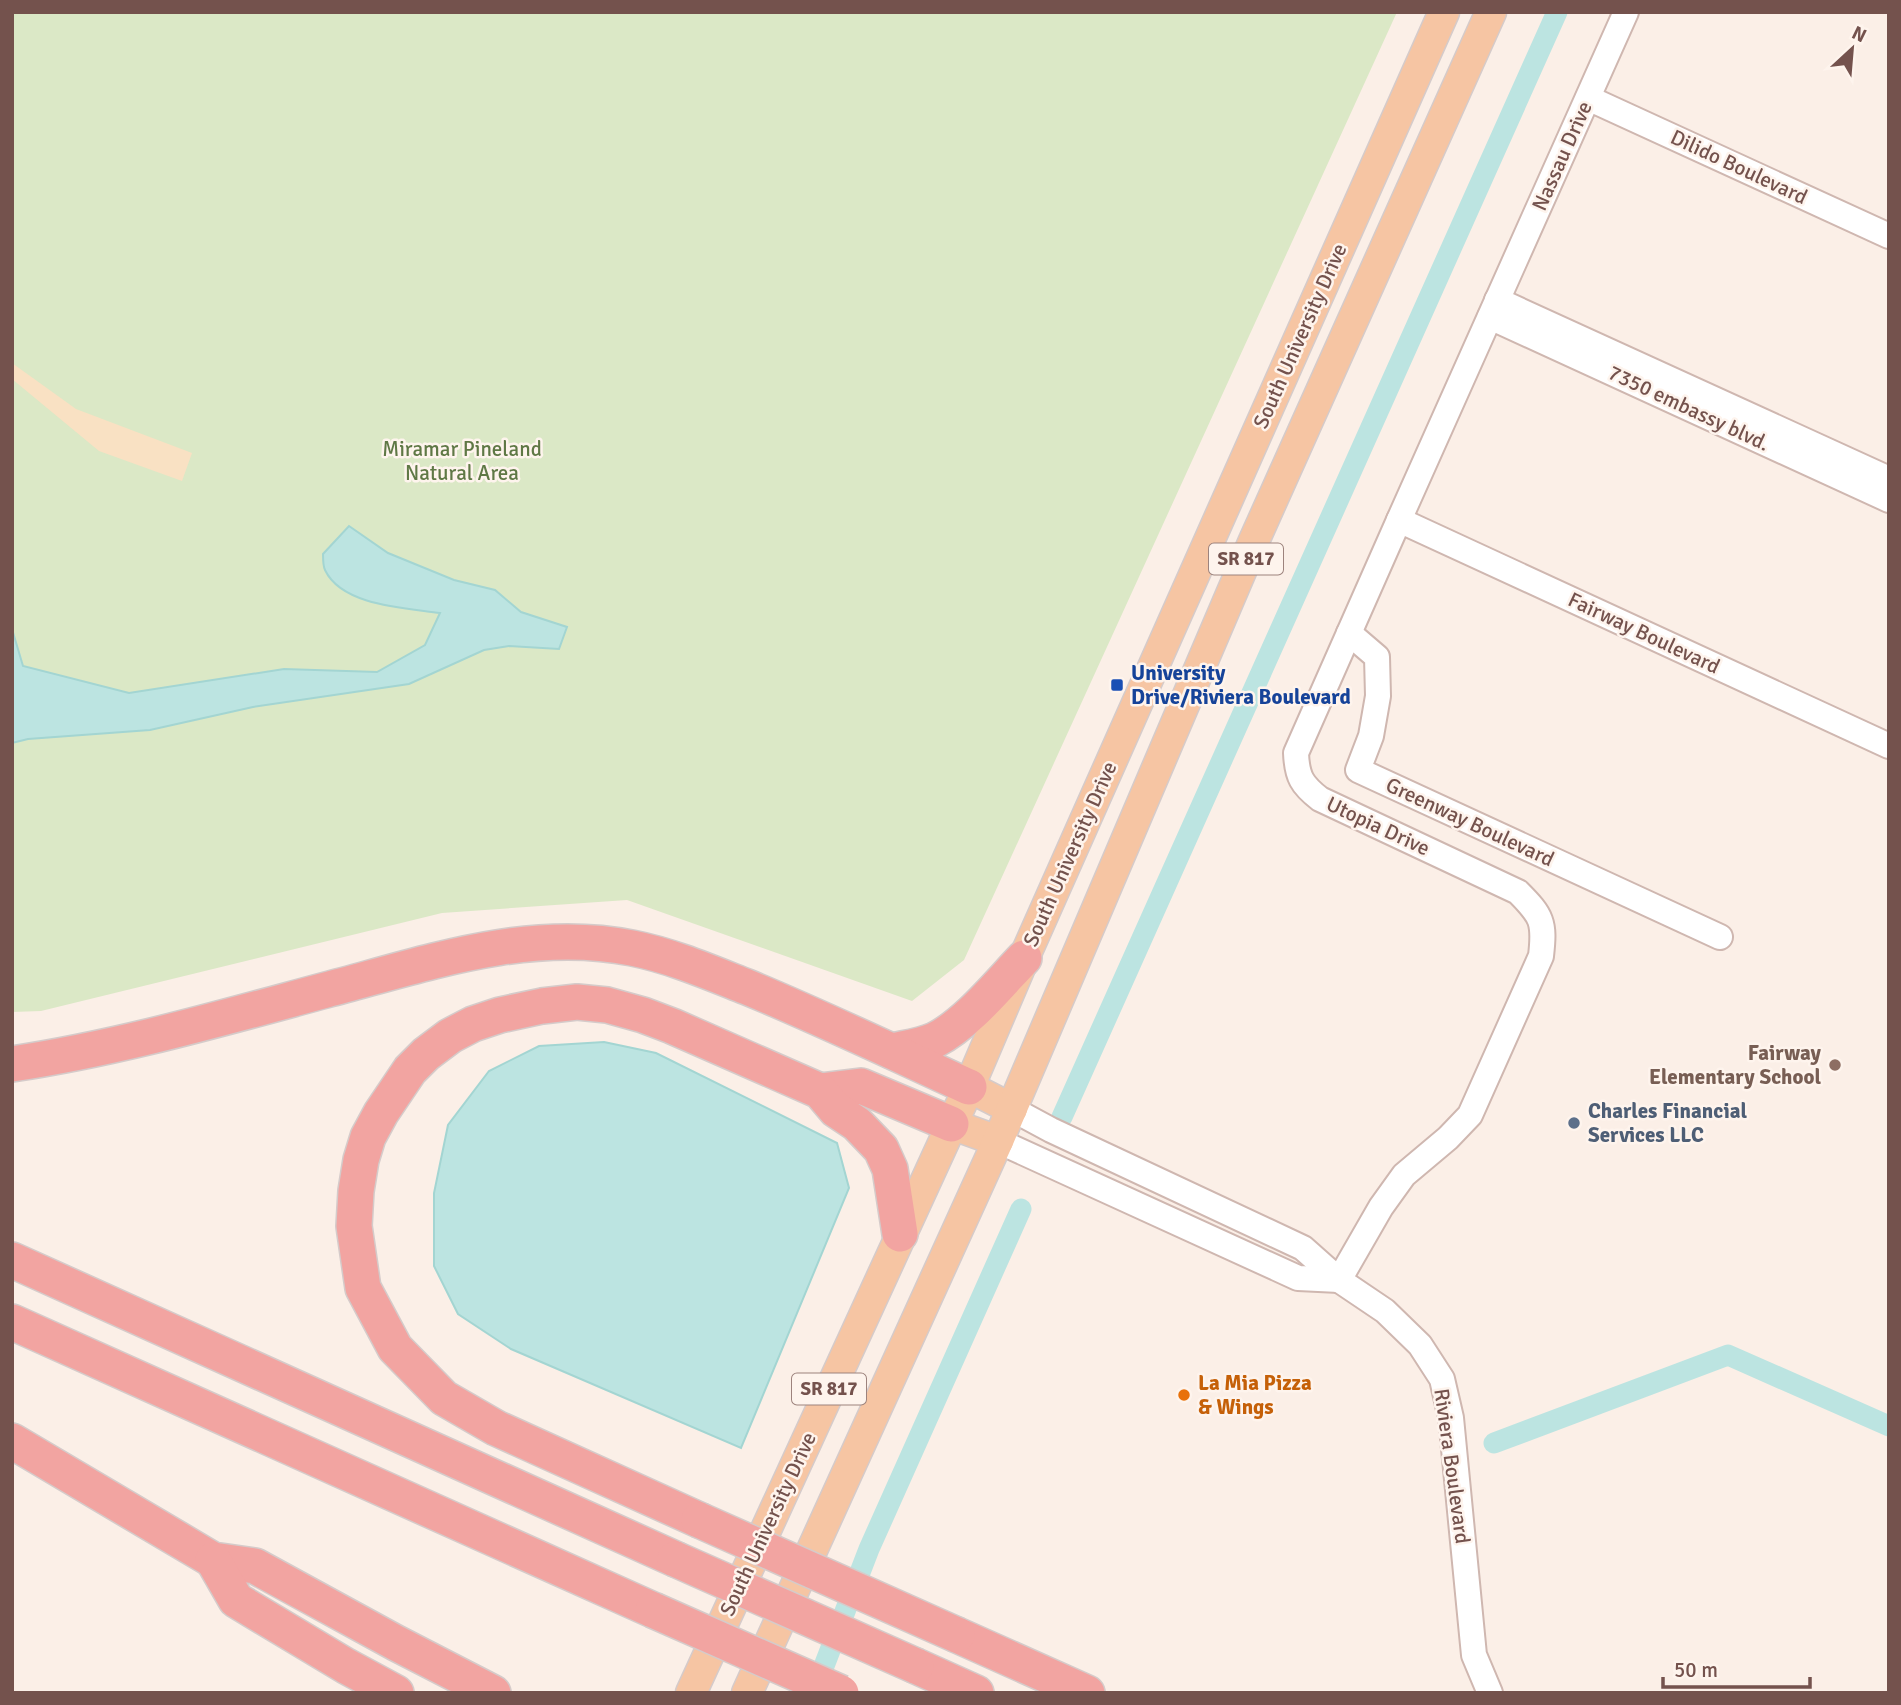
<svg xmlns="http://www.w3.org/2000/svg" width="1901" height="1705" font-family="Signika,sans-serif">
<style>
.green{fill:#dbe8c6}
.sand{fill:#f9e1c3}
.water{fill:#bce4e1;stroke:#a3d5d2;stroke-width:2}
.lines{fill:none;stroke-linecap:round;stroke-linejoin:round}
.canal{stroke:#bce4e1;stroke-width:21}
.minor-casing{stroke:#cfb7b0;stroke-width:28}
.major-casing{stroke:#d5cbca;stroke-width:33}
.highway-casing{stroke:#d5cbca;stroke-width:38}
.minor{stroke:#fff;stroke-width:24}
.major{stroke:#f6c5a3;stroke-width:30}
.highway{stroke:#f2a4a1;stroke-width:35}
.highway-bridge-casing{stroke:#d5cbca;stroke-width:38;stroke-linecap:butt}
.highway-bridge{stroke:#f2a4a1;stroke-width:35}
.transit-dot{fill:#1a4fb4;stroke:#fef4ed;stroke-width:2.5}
.education-dot{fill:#8d6e63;stroke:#fef4ed;stroke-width:2.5}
.service-dot{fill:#5c6f8a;stroke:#fef4ed;stroke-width:2.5}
.food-dot{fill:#e8710a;stroke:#fef4ed;stroke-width:2.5}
.labels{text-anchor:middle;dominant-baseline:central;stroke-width:5;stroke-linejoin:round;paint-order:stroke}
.shield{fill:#fef4ed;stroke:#9d837d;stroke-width:2}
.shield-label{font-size:19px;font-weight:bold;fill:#74524d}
.street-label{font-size:21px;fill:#74524d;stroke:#fef4ed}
.park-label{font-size:21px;fill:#5f7845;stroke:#fef4ed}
.transit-label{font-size:21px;font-weight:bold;fill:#164399;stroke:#fef4ed;text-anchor:start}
.education-label{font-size:21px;font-weight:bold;fill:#785e54;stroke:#fef4ed;text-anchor:end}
.service-label{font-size:21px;font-weight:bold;fill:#4e5e75;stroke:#fef4ed;text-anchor:start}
.food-label{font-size:21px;font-weight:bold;fill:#c56008;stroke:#fef4ed;text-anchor:start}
</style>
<rect width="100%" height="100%" fill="#fbefe7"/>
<polygon class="green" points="12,12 1397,12 964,960 912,1001 627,900 442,913 41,1011 12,1012"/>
<polygon class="sand" points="12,363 76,409 192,453 182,481 99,451 12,379"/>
<g class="water">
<path d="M 349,526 L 388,553 L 454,580 L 495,590 L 521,612 L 567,627 L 559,649 L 509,646 L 484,650 L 409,684 L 253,707 L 150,730 L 28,739 L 12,743 L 12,629 L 23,666 L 129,693 L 284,669 L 377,672 L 425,645 L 440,613 C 406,608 342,606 325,570 C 323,566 323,559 323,554 Z"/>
<polygon points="604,1042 656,1053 837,1143 849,1188 741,1448 511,1349 458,1314 434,1266 434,1193 448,1125 489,1071 539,1046"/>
</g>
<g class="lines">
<g class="canal">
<polyline points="1062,1117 1557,12"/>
<polyline points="1494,1443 1728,1355 1889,1426"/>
<polyline points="814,1692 869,1549 1021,1209"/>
</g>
<g class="minor-casing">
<g id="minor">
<polyline points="1588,98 1889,236"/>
<polyline points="1497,300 1889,479"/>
<polyline points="1490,317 1889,500"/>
<polyline points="1399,520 1889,746"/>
<polyline points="1349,633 1377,657 1378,696 1371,736 1358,770 1720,937"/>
<polyline points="1012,1109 1051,1130 1303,1248 1339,1280 1385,1311 1420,1345 1442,1379 1451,1418 1474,1655 1490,1693"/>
<polyline points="998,1141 1298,1278 1339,1280"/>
<path d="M 1339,1280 L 1381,1207 L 1404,1175 L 1448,1138 L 1470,1115 L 1541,956 C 1545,922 1542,916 1518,892 L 1320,799 C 1302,785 1297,777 1296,753 L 1399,520 L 1626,12"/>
</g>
</g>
<g class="major-casing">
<g id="major">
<polyline points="969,1087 1012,1109"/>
<polyline points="951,1124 998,1141"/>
<polyline points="691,1693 969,1087 1024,958 1444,12"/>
<polyline points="747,1693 998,1141 1253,543 1491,12"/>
</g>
</g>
<g class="highway-casing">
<g id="highway">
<path d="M 892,1051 C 906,1048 922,1046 935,1040 C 967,1024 999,984 1024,958"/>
<path d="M 12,1064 C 119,1048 222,1018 326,990 C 425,964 528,927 632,948 C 672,956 709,972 747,987 C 822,1018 895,1053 969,1087"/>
<polyline points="820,1091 861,1086 951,1124"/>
<polyline points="12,1260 675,1559"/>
<polyline points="12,1322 653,1610"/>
<polyline points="12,1441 213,1560 255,1566 396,1643 493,1693"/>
<polyline points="699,1520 496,1428 444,1398 395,1348 363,1288 354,1226 356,1191 361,1160 368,1137 381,1113 410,1070 426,1054 450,1036 473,1024 500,1015 542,1006 577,1002 607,1005 643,1015 672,1026 820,1091 836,1110 857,1124 881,1149 890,1169 900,1234"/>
<polyline points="213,1560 236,1600 346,1666 396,1693"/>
<polyline points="957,1635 1087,1693"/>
<polyline points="916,1666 976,1693"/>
</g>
</g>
<use href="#minor" class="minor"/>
<use href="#major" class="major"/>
<use href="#highway" class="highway"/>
<g class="highway-bridge-casing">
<g id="highway-bridge">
<polyline points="699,1520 957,1635"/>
<polyline points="675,1559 916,1666"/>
<polyline points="653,1610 841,1693"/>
</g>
</g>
<use href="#highway-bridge" class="highway-bridge"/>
</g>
<rect class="transit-dot" x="1110" y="678" width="14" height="14" rx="3.5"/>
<circle class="education-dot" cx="1835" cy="1065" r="7"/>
<circle class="service-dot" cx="1574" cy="1123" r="7"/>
<circle class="food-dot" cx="1184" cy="1395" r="7"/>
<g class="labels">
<g class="shield">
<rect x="1209" y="543.5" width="74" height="31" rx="5"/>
<rect x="792" y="1373.5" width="74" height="31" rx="5"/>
</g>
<g class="shield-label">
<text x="1246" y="559">SR 817</text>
<text x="829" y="1389">SR 817</text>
</g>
<g class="street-label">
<text transform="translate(1562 156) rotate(-66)">Nassau Drive</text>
<text transform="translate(1739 167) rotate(25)">Dilido Boulevard</text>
<text transform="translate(1300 336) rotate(-66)">South University Drive</text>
<text transform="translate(1689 408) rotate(25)">7350 embassy blvd.</text>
<text transform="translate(1644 633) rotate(25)">Fairway Boulevard</text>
<text transform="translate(1470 822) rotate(25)">Greenway Boulevard</text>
<text transform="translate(1378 826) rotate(25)">Utopia Drive</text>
<text transform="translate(1070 854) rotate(-66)">South University Drive</text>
<text transform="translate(1452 1466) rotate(82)">Riviera Boulevard</text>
<text transform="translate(768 1524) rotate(-65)">South University Drive</text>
</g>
<g class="park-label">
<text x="462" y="449">Miramar Pineland<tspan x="462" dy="24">Natural Area</tspan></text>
</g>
<g class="transit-label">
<text x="1131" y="673">University<tspan x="1131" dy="24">Drive/Riviera Boulevard</tspan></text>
</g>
<g class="education-label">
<text x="1821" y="1053">Fairway<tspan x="1821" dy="24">Elementary School</tspan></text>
</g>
<g class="service-label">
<text x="1588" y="1111">Charles Financial<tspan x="1588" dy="24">Services LLC</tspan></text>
</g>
<g class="food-label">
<text x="1198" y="1383">La Mia Pizza<tspan x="1198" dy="24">&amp; Wings</tspan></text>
</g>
</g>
<rect width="1901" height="1705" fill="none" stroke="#74524d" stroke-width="28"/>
<g transform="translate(1852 49) rotate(26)" stroke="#fef4ed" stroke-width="5" paint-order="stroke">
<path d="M0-5L12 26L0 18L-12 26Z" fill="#74524d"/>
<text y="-10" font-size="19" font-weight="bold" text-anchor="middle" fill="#74524d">N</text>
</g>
<path d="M1663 1677v10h147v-10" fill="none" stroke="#74524d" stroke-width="3.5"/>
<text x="1674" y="1677" font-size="21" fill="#74524d" stroke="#fef4ed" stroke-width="5" paint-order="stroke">50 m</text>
</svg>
